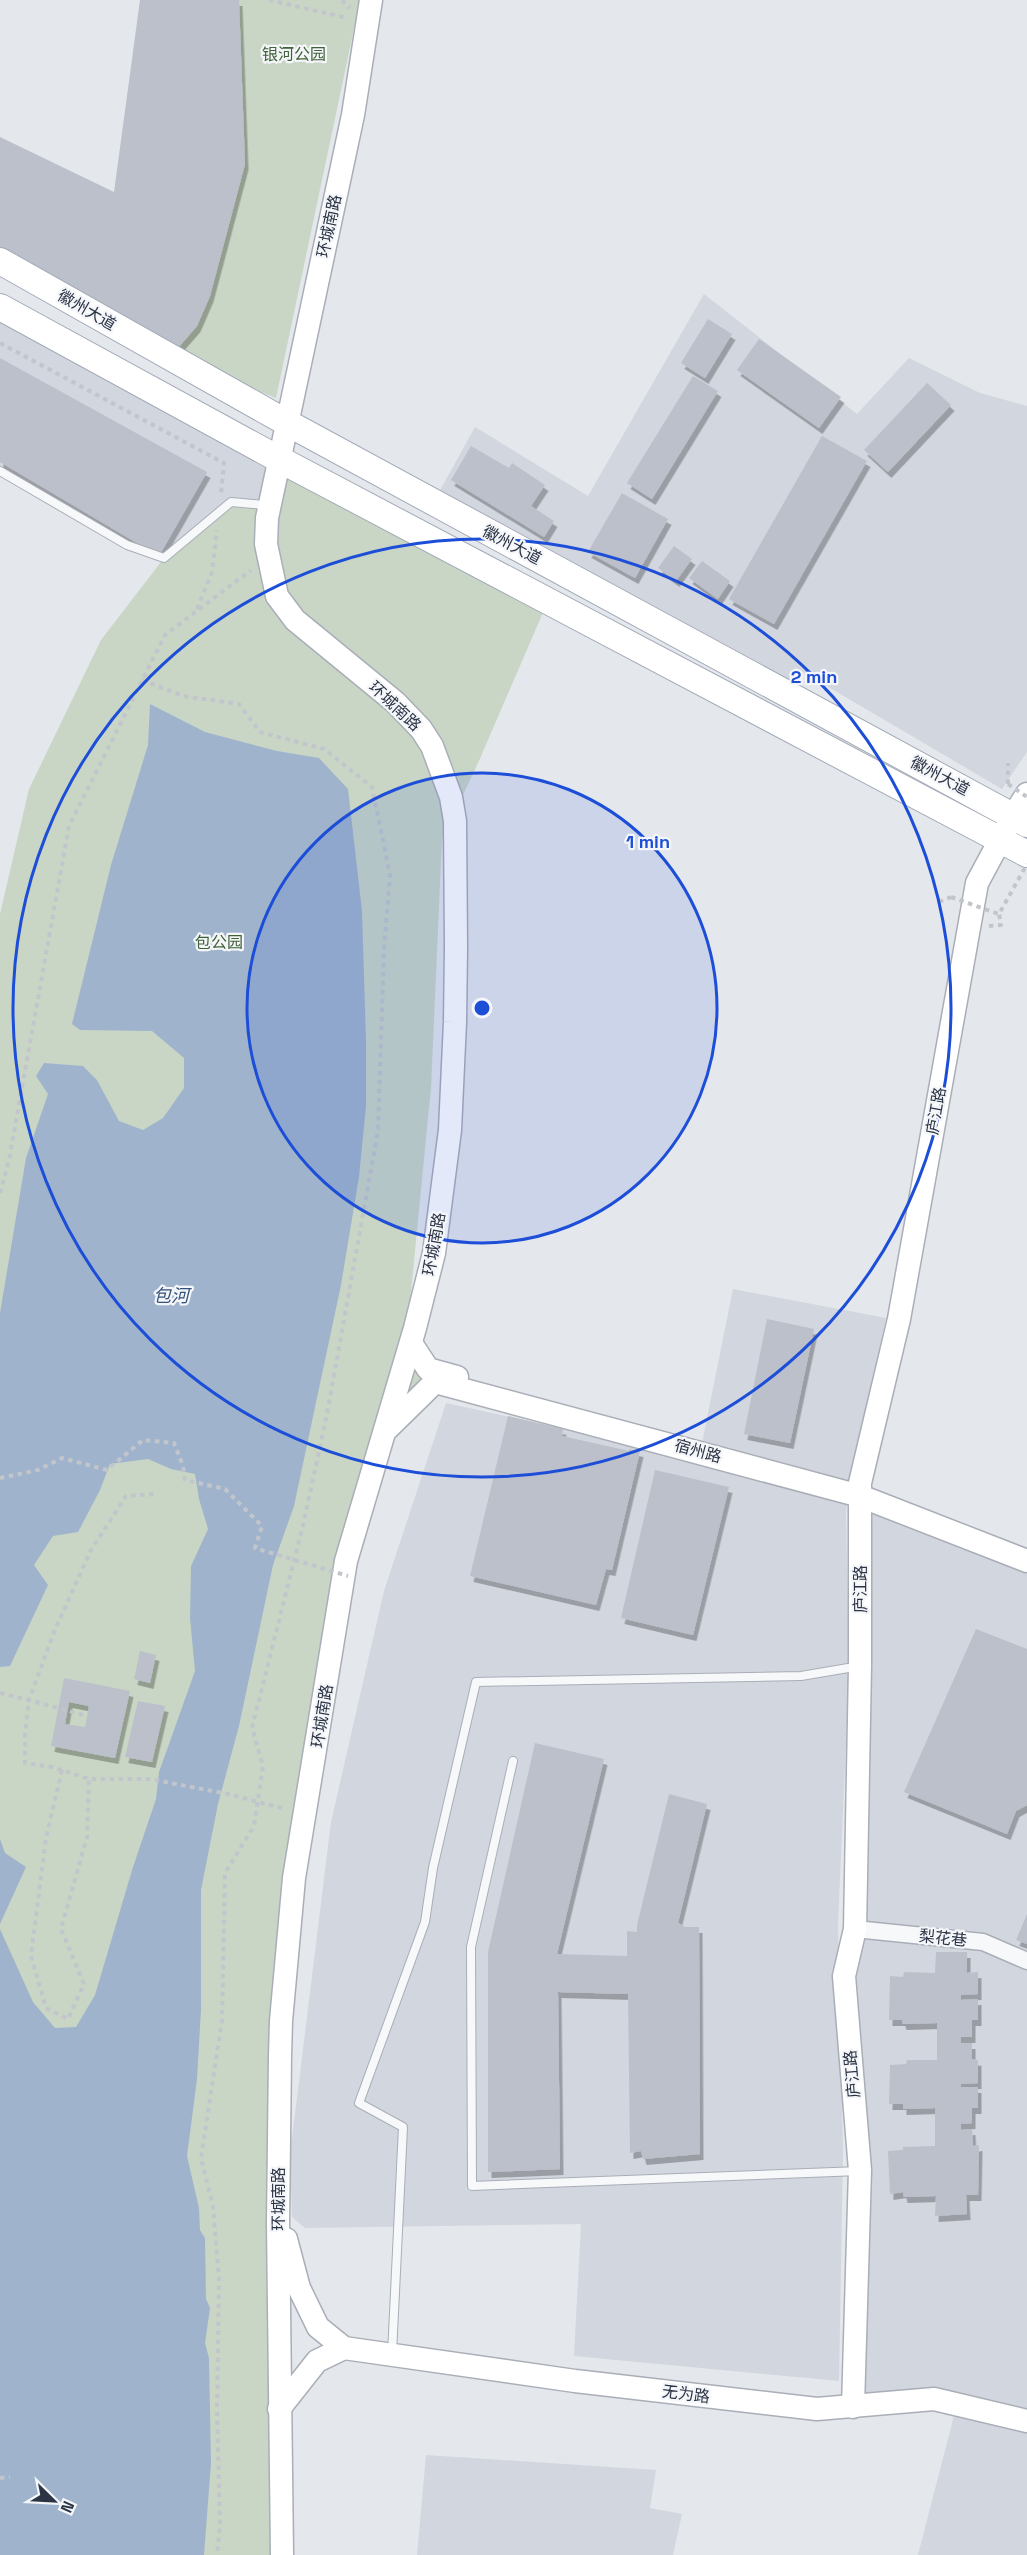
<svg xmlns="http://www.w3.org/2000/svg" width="1027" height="2555" font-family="'Space Grotesk','Noto Sans SC',sans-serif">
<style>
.built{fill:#d2d6de}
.green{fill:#c9d6c5}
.water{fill:#9fb4cc}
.building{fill:#bbc0ca;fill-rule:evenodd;filter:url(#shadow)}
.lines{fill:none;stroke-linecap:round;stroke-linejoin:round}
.lane-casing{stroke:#a9aeb7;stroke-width:10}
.street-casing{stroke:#a9aeb7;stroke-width:19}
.secondary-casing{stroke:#a9aeb7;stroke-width:25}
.primary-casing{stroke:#a3abb8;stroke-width:28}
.path{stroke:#c2c5cb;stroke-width:4;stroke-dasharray:4.5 4.5;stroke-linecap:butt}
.lane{stroke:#f7f8fa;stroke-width:8}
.street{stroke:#f7f8fa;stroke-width:16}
.secondary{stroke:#fff;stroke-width:22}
.primary{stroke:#fff;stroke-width:26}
.path-bridge{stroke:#c2c5cb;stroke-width:4;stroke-dasharray:4.5 4.5;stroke-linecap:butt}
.ring{fill:none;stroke:#1d4ed8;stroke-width:3}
.labels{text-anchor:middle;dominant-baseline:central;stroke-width:4.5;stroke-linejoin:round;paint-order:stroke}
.park-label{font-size:16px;fill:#3f6138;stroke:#f4f6f9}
.street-label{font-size:16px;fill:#2b3445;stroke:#f4f6f9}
.water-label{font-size:18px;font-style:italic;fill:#34527a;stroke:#f4f6f9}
.centre{fill:#1d4ed8;stroke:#f4f6f9;stroke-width:3}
.ring-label{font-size:18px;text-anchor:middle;font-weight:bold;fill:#1d4ed8;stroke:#f4f6f9;stroke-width:4.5;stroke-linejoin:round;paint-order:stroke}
</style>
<defs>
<filter id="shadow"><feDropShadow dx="3.5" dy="6" stdDeviation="0" flood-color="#0004"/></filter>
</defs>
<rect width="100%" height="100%" fill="#e4e7ec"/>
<g class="built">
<polygon points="704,294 857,414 909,358 980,393 1027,406 1027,752 1002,789 796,668 781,690 433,503 475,427 588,496"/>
<polygon points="0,307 273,456 264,505 164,558 127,545 0,471"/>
<polygon points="733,1289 886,1318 851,1473 846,1512 849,1674 838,1924 843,2150 839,2381 574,2356 581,2224 305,2228 292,2217 290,2155 331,1822 384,1591 446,1403 699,1458"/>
<polygon points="860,1496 1027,1561 1027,2555 918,2555 957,2404 853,2407 858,2247 844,1976"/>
<polygon points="426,2455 656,2470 650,2508 682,2514 673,2555 417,2555"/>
</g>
<g class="green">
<polygon points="239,0 360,0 276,398 170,357"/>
<polygon points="273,456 548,601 478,763 442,839 431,1088 407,1332 429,1380 392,1443 348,1576 299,1813 283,2155 286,2555 0,2555 0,914 29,789 101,640 164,558 231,502 264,505"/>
</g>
<g class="water">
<polygon points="150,704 205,732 277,751 319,758 348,789 362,911 366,1041 366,1106 359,1177 341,1285 294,1506 273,1565 239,1726 218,1804 201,1890 201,2010 197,2079 187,2156 199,2208 200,2230 205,2238 206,2299 210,2308 205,2343 209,2358 211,2463 204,2555 0,2555 0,1929 33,2002 55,2028 76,2027 95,1995 133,1867 156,1799 159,1772 195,1671 190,1618 191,1566 208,1529 199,1499 195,1474 171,1469 148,1459 110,1464 100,1490 78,1532 53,1536 34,1565 48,1585 10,1666 0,1667 0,1313 26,1158 48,1094 36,1076 44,1063 83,1066 97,1080 119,1121 143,1130 163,1118 184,1088 184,1058 152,1031 80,1030 72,1024 111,865 148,745"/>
<polygon points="0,1839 5,1853 26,1867 0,1924"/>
</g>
<g class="building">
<polygon points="140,0 239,0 245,164 210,296 197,326 170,357 0,261 0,137 114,192"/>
<polygon points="708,319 732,334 705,378 681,363"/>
<polygon points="759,339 841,397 819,428 737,370"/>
<polygon points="0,358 207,472 159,556 0,462"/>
<polygon points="693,376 718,391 652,499 627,483"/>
<polygon points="927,383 951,405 888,472 864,450"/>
<polygon points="822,436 867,461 774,624 729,599"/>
<polygon points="471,446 509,468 512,463 545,485 531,506 554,521 544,537 451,480"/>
<polygon points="622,493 668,519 635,578 588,552"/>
<polygon points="674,546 692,559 676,581 658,568"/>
<polygon points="702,561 730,581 718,599 689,578"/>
<polygon points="767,1319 814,1329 790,1443 744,1434"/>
<polygon points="508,1416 563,1429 562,1436 629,1451 629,1449 640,1451 612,1570 606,1569 596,1605 470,1576"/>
<polygon points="655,1470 729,1487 693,1635 621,1618"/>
<polygon points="976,1629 1027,1649 1027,1805 1016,1811 1007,1834 904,1792"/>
<polygon points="140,1651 156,1655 150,1683 134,1679"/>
<path d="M 64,1678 L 130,1691 L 115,1758 L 51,1746 ZM 69,1702 L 89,1706 L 85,1727 L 65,1724 Z"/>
<polygon points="138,1701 165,1706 152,1762 125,1757"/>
<polygon points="535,1743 604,1759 557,1954 627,1956 627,1931 637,1932 637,1925 669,1794 707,1804 678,1923 685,1927 699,1927 700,2154 643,2159 641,2151 630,2153 628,1994 558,1992 560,2169 488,2172 488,1952"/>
<polygon points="1027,1914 1027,1944 1016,1940"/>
<polygon points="936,1952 967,1952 967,1973 978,1972 978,1994 961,1995 961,2000 978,1999 978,2020 972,2020 972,2037 961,2037 961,2043 972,2043 972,2059 978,2060 978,2083 961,2084 961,2087 978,2087 978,2108 972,2108 972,2123 961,2124 961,2130 972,2129 973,2146 979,2145 978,2195 966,2195 967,2214 935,2216 936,2196 904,2197 903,2192 890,2194 888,2151 903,2150 903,2147 935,2146 935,2108 903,2109 903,2104 889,2104 890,2065 906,2064 907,2060 937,2060 937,2023 903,2024 902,2020 889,2020 890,1976 903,1977 904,1972 935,1973"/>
</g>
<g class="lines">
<g class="lane-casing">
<g id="lane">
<polyline points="0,471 127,545 164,558 231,502 264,505"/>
<polyline points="513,1761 471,1947 472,2186 860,2171"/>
<polyline points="392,2354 403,2127 359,2103 425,1922 433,1868 476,1682 801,1676 860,1666"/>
</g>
</g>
<g class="street-casing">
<polyline id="street" points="855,1929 983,1942 1027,1961"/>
</g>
<g class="secondary-casing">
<g id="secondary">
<polyline points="411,1343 428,1369 457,1377"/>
<polyline points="385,1431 435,1382 860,1496 1027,1561"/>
<polyline points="286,2239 299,2288 318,2327 344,2348 575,2381 817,2409 934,2399 1027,2421"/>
<polyline points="853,2407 860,2170 844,1976 855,1929 860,1666 860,1483 899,1319 977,883 1013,816 1027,794"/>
<polyline points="279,2409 317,2361 344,2348"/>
<polyline points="282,2555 278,2224 280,2056 281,2021 294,1878 346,1561 415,1328 434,1253 450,1130 455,1022 456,948 455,821 451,797 432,746 421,729 395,702 295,620 277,596 266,544 267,518 353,115 371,0"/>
</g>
</g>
<g class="primary-casing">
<g id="primary">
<polyline points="0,261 282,420 1027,824"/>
<polyline points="0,307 273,456 1027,854"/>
</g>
</g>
<g class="path">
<polyline points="269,0 347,18"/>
<polyline points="342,0 350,8"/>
<polyline points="0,343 224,463 221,493"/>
<polyline points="197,609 212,572 217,530"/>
<polyline points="142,680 183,696 239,704 260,732 324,749 372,787 390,875 384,949 378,1131 327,1414 304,1521 252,1728 263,1766 254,1826 225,1873 222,2020 201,2158 213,2206 219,2279 217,2410 220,2525 217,2555"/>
<polyline points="1008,784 1008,763"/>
<polyline points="939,902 951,897"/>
<polyline points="989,926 1001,925 999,914"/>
<polyline points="0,1193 9,1160 69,826 165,635 251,570"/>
<polyline points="0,1693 29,1700 25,1732 25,1763 52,1767 89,1779 150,1779 228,1794 285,1809"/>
<polyline points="83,1715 29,1700 54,1632 91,1550 126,1496 155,1494"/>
<polyline points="62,1770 46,1838 31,1956 46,2008 68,2019 84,1984 61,1929 87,1837 89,1779"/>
<polyline points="0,2478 10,2477"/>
</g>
<use href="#lane" class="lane"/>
<use href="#street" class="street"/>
<use href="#secondary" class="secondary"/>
<use href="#primary" class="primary"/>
<g class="path-bridge">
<polyline points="1008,784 1027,797"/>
<polyline points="951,897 999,914 1027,864"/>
<polyline points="0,1478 38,1470 62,1458 107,1470 143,1440 174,1443 183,1466 185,1480 225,1489 262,1526 255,1548 348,1576"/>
</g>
</g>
<circle cx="482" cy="1008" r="235" fill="#1d4ed8" fill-opacity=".12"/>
<g class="ring">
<circle cx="482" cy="1008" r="235"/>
<circle cx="482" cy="1008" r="469"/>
</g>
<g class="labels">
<g class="park-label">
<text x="294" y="54">银河公园</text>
<text x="219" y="942">包公园</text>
</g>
<g class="street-label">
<text transform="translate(329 226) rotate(-78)">环城南路</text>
<text transform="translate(87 310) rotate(30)">徽州大道</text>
<text transform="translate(512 545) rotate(28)">徽州大道</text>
<text transform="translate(395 706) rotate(43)">环城南路</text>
<text transform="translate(940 776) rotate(28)">徽州大道</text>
<text transform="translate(936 1111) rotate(-80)">庐江路</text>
<text transform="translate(434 1244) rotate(-80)">环城南路</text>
<text transform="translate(698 1451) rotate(15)">宿州路</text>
<text transform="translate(860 1589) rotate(-90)">庐江路</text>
<text transform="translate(322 1716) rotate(-81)">环城南路</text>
<text transform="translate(943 1938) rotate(6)">梨花巷</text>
<text transform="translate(852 2074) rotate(-95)">庐江路</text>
<text transform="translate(278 2199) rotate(-90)">环城南路</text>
<text transform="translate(686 2394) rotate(7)">无为路</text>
</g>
<g class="water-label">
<text x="171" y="1295">包河</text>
</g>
</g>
<circle cx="482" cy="1008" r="9" class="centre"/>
<g class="ring-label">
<text x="814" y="683">2 min</text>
<text x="648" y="848">1 min</text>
</g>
<g transform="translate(54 2501) rotate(114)" stroke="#f4f6f9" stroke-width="4.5" paint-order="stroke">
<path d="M0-4.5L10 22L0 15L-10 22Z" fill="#2b3445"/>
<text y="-9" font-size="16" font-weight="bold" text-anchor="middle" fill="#2b3445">N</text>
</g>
</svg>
